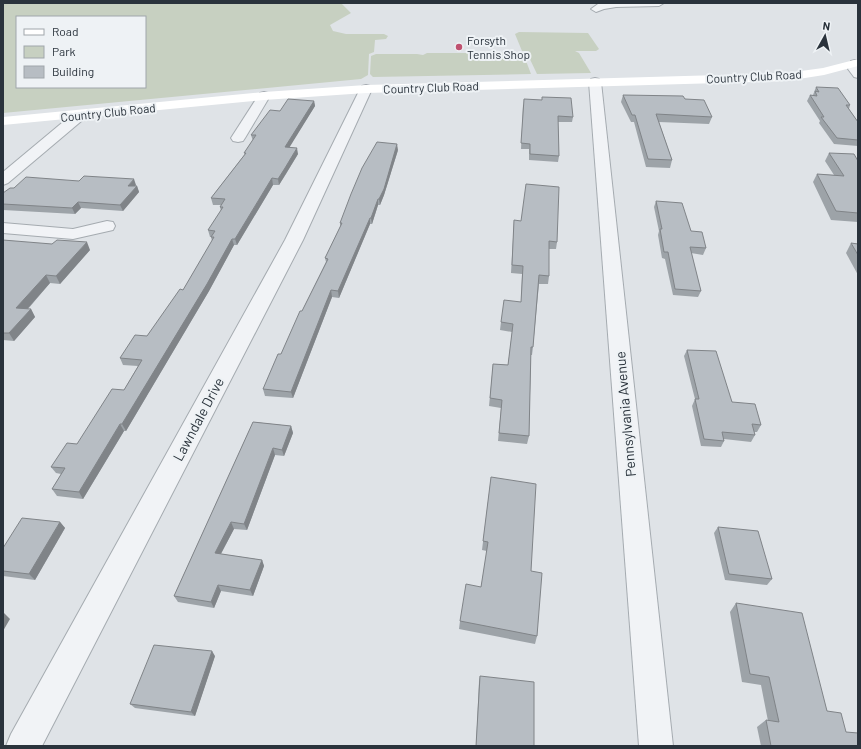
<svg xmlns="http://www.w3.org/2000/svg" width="861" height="749" font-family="Barlow,sans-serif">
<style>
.green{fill:#c7d0c1;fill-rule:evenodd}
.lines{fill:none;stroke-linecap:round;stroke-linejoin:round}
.minor-casing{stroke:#a5abb0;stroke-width:2}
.minor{fill:#f1f3f6;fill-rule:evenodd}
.secondary{fill:#fff;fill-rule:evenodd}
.wall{fill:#9da3a8}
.shaded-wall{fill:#808488}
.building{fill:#b7bdc3;stroke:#808488}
.poi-dot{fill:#bf5170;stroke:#eef2f5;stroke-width:1.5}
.labels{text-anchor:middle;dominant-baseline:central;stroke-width:4;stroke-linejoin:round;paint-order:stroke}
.far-poi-label{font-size:12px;fill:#2a333c;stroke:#eef2f5;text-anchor:start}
.far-street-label{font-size:12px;fill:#2a333c;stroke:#eef2f5}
.street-label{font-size:14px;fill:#2a333c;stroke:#eef2f5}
</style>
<rect width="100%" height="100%" fill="#dfe3e7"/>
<g class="green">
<path d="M 3,3 L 341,3 L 351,13 L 330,25 L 333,31 L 346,34 L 384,34 L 388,36 L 386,39 L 375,40 L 374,52 L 369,54 L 368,75 L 361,79 L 3,113 ZM 17,17 L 145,17 L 145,87 L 17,87 Z"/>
<polygon points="519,32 588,33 599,49 596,51 575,51 579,53 591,73 537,74 527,53 530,52 522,51 515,34"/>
<polygon points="519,52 523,53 531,74 373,77 370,74 371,56 376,54 417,54 423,55 427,53 467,53 473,54 477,53"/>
</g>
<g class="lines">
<g class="minor-casing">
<g id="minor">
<polygon points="604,3 664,3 659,6 616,7 604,9 596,12 591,9 598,4"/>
<polygon points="855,60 858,60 858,78 854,77 848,69 851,61"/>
<polygon points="595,78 599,79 601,82 673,746 639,746 589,82 591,79"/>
<polygon points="366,85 370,86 372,89 303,240 42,746 6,746 11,734 285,240 360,89 362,86"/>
<polygon points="264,92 268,93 270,96 245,138 243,141 238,142 233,141 231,138 260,93"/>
<polygon points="80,111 85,112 87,115 85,118 8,183 3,185 3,172 75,112"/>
<polygon points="107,221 113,222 115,226 113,230 73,239 3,233 3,223 73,229"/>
</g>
</g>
<use href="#minor" class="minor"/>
<polygon class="secondary" points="858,59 858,66 824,75 786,81 366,93 264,100 3,125 3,117 264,92 366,85 786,73 823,68"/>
</g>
<g class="wall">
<polygon points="816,87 850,105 849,109 858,122 858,146 834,144 819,123 820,121 807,101 810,95 813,95"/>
<polygon points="623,95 685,99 712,117 709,124 659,122 672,160 670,168 646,167 634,122 631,122 621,102"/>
<polygon points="542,97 573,117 572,122 558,122 559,156 558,162 529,160 529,149 521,149 523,105 542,100"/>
<polygon points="314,101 315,106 289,147 298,154 286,174 279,185 273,185 237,245 234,245 209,291 126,431 124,431 83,499 57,496 52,489 61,474 56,473 51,467 77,444 124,390 138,366 123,365 120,358 147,336 183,290 212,241 211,237 210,237 208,230 221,211 220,207 221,205 213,205 211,198 245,154 244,153 253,141 251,135 280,111"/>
<polygon points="398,150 384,195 380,205 378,205 372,224 370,224 339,298 332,297 293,398 265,396 263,389 281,354 326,262 325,258 340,227 340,223"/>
<polygon points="829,153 858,161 858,222 831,220 813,182 817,174 834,175 825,161"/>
<polygon points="136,185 135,186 137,186 139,192 123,211 81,208 75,214 3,210 3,193 14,188"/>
<polygon points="656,201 691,231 706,248 703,255 691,253 701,291 698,297 673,295 665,259 662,258 658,235 659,231 654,207"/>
<polygon points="514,220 557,242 556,249 549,249 549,276 548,284 539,284 533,347 532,355 531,355 529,436 527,444 498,441 501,408 489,406 493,364 508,365 512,332 500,330 501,322 521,302 522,274 511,273"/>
<polygon points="3,240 90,250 60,284 50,283 28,309 31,309 35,317 14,341 3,340"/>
<polygon points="851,243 858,244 858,275 846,253"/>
<polygon points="687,350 732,402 761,425 757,432 754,432 755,435 751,442 724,439 724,441 721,447 701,446 692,406 695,399 684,356"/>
<polygon points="253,422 291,426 293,433 284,456 275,455 247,530 234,529 221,554 262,560 264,566 253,596 221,591 214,608 178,602 174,596"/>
<polygon points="491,477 531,571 537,636 535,644 459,629 460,621 481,587 487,551 482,550"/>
<polygon points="60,522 65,528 35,580 3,576 3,548"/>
<polygon points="718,527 772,579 767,585 725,580 714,533"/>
<polygon points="736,603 827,711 858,746 761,746 757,727 766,720 768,721 761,685 742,682 730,612"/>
<polygon points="215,656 195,716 135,708 130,704"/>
<polygon points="480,676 534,746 476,746 479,681"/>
</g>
<g class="shaded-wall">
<polygon points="314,101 315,106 286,153 285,147"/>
<polygon points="397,144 398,150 384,195 380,205 379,199"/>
<polygon points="297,148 298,154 279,185 278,179"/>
<polygon points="272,178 273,185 237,245 235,239"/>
<polygon points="134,179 136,185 130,192 128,186"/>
<polygon points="137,186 139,192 123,211 120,205"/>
<polygon points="378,199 378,205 372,224 371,218"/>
<polygon points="78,202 81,208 75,214 72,208"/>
<polygon points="370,218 370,224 339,298 338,291"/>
<polygon points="232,239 234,245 209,291 126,431 122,424"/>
<polygon points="87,242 90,250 60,284 56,276"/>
<polygon points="46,275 50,283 21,316 16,308"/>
<polygon points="331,290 332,297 293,398 291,392"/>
<polygon points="31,309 35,317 14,341 9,333"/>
<polygon points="120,424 124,431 83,499 79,492"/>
<polygon points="291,426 293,433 284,456 282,450"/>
<polygon points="273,448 275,455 247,530 244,524"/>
<polygon points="60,522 65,528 35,580 29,574"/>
<polygon points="231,522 234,529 218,559 215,553"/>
<polygon points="262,560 264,566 253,596 250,590"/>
<polygon points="218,585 221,591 214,608 211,602"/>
<polygon points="4,613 10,619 3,631 3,615"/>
<polygon points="212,651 215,656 195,716 191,712"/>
</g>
<g class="building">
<polygon points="816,87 838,88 850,105 846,105 858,122 858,140 837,138 821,117 824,117 810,95 817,96 815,91 819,92"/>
<polygon points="623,95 683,96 685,99 704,100 712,117 656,114 672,160 648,159 635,115 632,115"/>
<polygon points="542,97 571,98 573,117 558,116 559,156 530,154 530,144 521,143 524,99 542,100"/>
<polygon points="288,99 314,101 285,147 297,148 285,168 278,179 272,178 235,239 232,239 207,284 122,424 120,424 79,492 52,489 65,468 51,467 67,443 77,444 112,389 124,390 142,360 120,358 135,335 147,336 180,289 183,290 214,237 211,237 215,231 208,230 223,207 220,207 225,199 211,198 246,153 244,153 256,135 251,135 270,110 280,111"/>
<polygon points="377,142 397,144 384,189 379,199 378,199 371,218 370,218 338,291 331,290 291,392 263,389 278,354 281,354 300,311 302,311 328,259 325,258 342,223 340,223 351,194 362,168"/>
<polygon points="829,153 854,154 858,161 858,213 836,211 817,174 844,176"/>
<polygon points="84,176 134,179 128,186 137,186 120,205 78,202 72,208 3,204 3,193 10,188 14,188 26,177 79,181"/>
<polygon points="526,184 559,187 557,242 549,241 549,276 539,275 533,347 531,347 529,436 499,433 502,400 490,398 493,364 508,365 513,324 501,322 504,300 521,302 523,266 512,265 514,220 521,221"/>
<polygon points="656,201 682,203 691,231 702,232 706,248 690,247 701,291 675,289 668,252 664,252 660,229 662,229"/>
<polygon points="3,240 52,244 57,240 87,242 56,276 46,275 16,308 31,309 9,333 3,333"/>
<polygon points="851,243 858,244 858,255"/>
<polygon points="687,350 716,351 732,402 755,404 761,425 752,424 755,435 722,432 724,441 704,439 695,399 699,399"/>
<polygon points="253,422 291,426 282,450 273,448 244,524 231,522 215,553 262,560 250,590 218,585 211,602 174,596"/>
<polygon points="491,477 536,484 531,571 542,573 537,636 460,621 466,584 481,587 488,542 483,541"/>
<polygon points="22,518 60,522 29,574 3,571 3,548"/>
<polygon points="718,527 758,531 772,579 729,574"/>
<polygon points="736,603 802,613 827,711 841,713 846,732 858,733 858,746 771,746 766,720 779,722 769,677 750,674"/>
<polygon points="154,645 212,651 191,712 130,704"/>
<polygon points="480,676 534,682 534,746 476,746"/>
</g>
<circle class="poi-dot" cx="459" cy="47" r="4"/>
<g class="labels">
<g class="far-poi-label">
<text x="467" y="40">Forsyth<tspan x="467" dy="14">Tennis Shop</tspan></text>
</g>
<g class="far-street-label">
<text transform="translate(754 76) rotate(-3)">Country Club Road</text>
<text transform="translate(431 87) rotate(-2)">Country Club Road</text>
<text transform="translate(108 112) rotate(-6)">Country Club Road</text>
</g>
<g class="street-label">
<text transform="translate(625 414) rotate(-95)">Pennsylvania Avenue</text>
<text transform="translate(198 419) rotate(-62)">Lawndale Drive</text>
</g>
</g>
<rect width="861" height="749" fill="none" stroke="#2a333c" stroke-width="8"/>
<rect x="16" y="16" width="130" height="72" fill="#eef2f5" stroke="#a0a6ab"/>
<rect x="24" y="29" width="20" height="6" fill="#ffffff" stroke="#a0a6ab"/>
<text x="52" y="36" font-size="12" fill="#2a333c">Road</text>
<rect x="24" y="46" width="20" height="12" fill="#c7d0c1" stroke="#a0a6ab"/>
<text x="52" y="56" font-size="12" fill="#2a333c">Park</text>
<rect x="24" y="66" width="20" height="12" fill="#b7bdc3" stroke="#a0a6ab"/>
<text x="52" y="76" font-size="12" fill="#2a333c">Building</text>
<g transform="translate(825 36) rotate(8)" stroke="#eef2f5" stroke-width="3" paint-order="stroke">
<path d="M0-3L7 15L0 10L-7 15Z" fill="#2a333c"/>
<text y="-6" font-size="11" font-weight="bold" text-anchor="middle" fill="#2a333c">N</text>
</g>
</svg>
